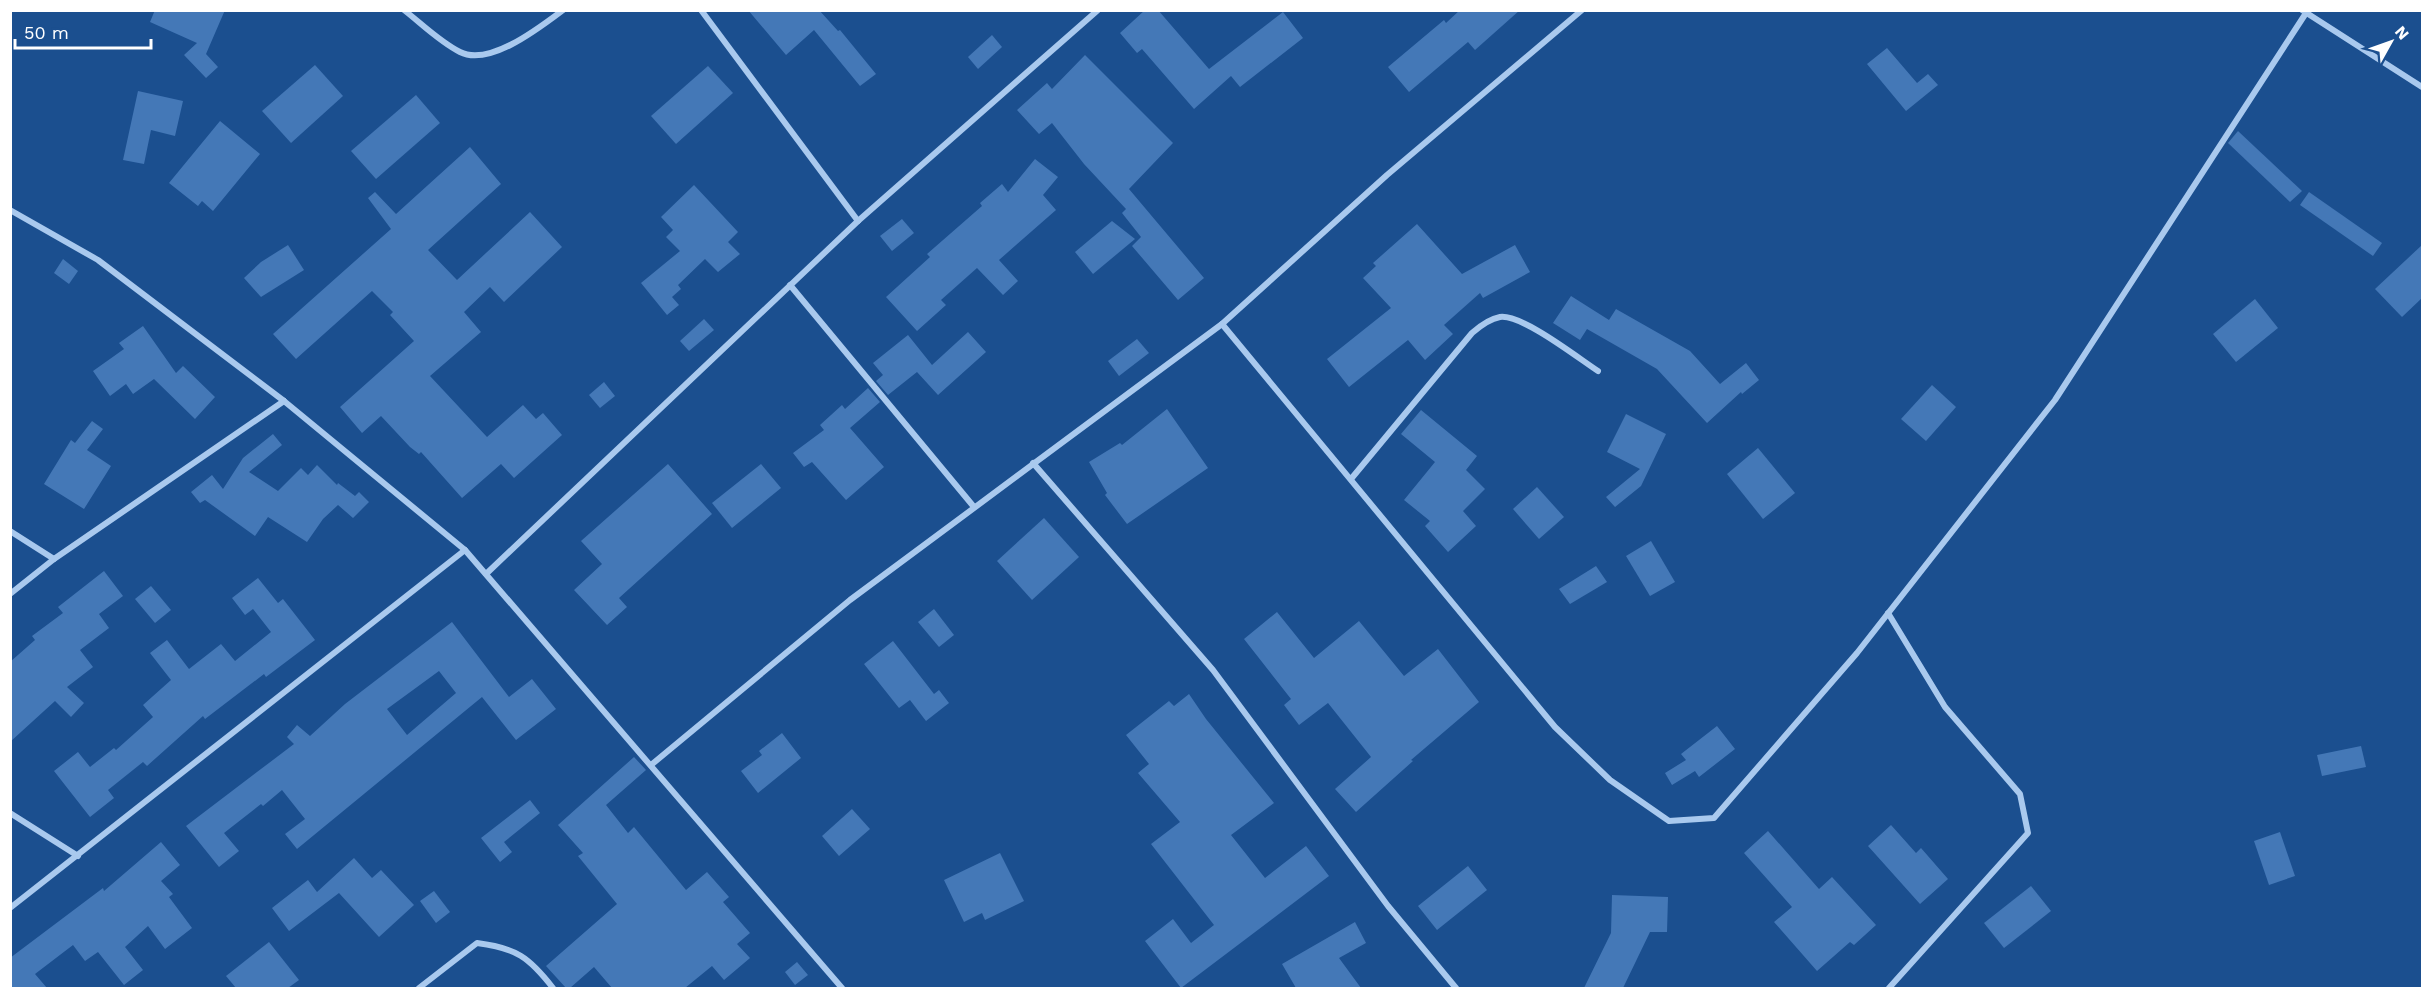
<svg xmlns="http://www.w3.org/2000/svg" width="2433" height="999" font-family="'Work Sans',sans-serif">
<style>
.building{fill:#4478b7;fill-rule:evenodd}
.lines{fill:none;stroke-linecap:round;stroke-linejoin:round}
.street{stroke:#a9c9ee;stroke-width:6}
</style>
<rect width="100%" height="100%" fill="#1b4f8f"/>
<g class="building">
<polygon points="155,10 225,10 206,54 218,67 206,78 184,55 197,43 150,22"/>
<polygon points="748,10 819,10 838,31 840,30 876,74 860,86 814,30 786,55"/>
<polygon points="1145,10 1158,10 1209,69 1283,12 1303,38 1240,87 1231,76 1194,109 1142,49 1137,53 1120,33"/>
<polygon points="1460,10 1520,10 1475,50 1468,42 1409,92 1388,67 1444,20 1446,23"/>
<polygon points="992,35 1002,47 978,69 968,57"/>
<polygon points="1887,48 1917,83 1928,74 1938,85 1906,111 1867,64"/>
<polygon points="1085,55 1173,143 1129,189 1204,278 1178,300 1132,246 1141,237 1122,213 1126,209 1084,164 1052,123 1039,134 1017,110 1047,83 1052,89"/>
<polygon points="315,65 343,96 291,143 262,111"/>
<polygon points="708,66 733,93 676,144 651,116"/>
<polygon points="138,91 183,101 175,136 151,130 144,164 123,160"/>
<polygon points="416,95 440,123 376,179 351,151"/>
<polygon points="220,121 260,154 213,211 202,201 198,206 169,183"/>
<polygon points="2238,131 2302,191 2290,202 2228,143"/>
<polygon points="470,147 501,184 428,250 457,280 530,212 562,247 504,302 490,287 464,312 481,332 430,376 487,437 523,405 536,419 543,413 562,435 514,478 501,464 462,498 421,452 419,454 410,447 381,416 362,433 340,407 414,341 390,315 393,312 372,291 296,359 273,334 391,229 368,198 375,192 396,214"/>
<polygon points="1035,159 1058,177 1043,195 1056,210 999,260 1018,281 1003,295 977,268 941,300 946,305 917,331 886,297 930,257 927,254 982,206 980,203 1002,184 1008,192"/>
<polygon points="694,185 738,232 728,242 740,254 718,272 705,259 678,285 681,289 672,297 679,305 667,315 641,283 680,251 666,237 673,230 661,217"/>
<polygon points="2309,192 2382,243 2373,256 2300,205"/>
<polygon points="902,219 914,233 892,251 880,236"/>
<polygon points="1112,221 1135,239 1093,274 1075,252"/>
<polygon points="1417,224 1462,274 1515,245 1530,272 1483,298 1480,293 1444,325 1453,334 1425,360 1408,340 1349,387 1327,359 1391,308 1363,278 1376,266 1373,263"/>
<polygon points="288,245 304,270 261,297 244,278 261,262"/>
<polygon points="2422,245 2422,298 2402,317 2375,289"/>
<polygon points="63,259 78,271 69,284 54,273"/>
<polygon points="1571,296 1609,320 1616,309 1690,351 1720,384 1746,363 1759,380 1742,394 1741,392 1707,423 1657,369 1587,329 1580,340 1553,323"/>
<polygon points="2255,299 2278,328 2236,362 2213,334"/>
<polygon points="704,319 714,330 689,351 680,341"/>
<polygon points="143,326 176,373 183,366 215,397 195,419 154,379 133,394 126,384 110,396 93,371 124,349 119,343"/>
<polygon points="968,332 986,352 938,395 917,372 888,395 876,381 883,375 873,363 908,335 932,365"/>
<polygon points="1137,339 1149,353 1119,376 1108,361"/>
<polygon points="604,382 615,396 600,408 589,395"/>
<polygon points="1932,385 1956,407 1926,441 1901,419"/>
<polygon points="868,388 880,402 850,428 884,467 846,500 812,462 804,467 793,453 824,430 820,425 842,405 845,409"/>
<polygon points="1167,409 1208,468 1127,524 1105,495 1107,493 1089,462 1120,443 1122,445"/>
<polygon points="1421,410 1477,456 1466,470 1485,489 1463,511 1476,526 1448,552 1425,526 1430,521 1404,500 1435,462 1401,434"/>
<polygon points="1626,414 1666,434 1641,486 1615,507 1606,497 1640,469 1607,452"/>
<polygon points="92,421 103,429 87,450 111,466 84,509 44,484 71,440 75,443"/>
<polygon points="273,434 282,445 249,472 278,491 301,468 308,475 317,465 337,485 338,483 355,496 359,492 369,502 353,518 338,505 323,519 307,542 268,517 255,536 205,500 200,503 191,492 212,475 223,489 243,458"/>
<polygon points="1758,448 1795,493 1763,519 1727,474"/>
<polygon points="668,464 712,514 619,598 627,607 607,625 574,590 602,564 581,541"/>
<polygon points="761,464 781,488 732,528 712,503"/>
<polygon points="1537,487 1564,517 1539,539 1513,509"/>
<polygon points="1044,518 1079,557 1032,600 997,561"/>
<polygon points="1651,541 1675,582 1650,596 1626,556"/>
<polygon points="1596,566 1607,582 1570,604 1559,589"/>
<polygon points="104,571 123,596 99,614 109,628 80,650 93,667 67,687 84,703 71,717 55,701 10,742 10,662 35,640 32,636 63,613 58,607"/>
<polygon points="258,578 278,603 283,599 315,640 266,677 264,674 205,719 203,716 147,766 143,762 108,790 114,798 90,817 54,771 78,752 90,767 114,748 116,750 153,717 143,705 171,680 150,653 167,640 189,669 221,644 235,661 271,632 253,609 245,615 232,598"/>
<polygon points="151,586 171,610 155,623 135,599"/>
<polygon points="934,609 954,635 939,647 918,622"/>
<polygon points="1277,612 1314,658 1359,621 1404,676 1438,649 1479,702 1411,760 1413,761 1356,812 1335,789 1371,757 1328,703 1299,725 1284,705 1291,699 1244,639"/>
<path d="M 452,622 L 509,697 L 532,679 L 556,709 L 516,740 L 482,697 L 297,849 L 285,834 L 305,819 L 282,790 L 263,806 L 261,804 L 224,833 L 239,851 L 219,867 L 186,826 L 294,744 L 287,737 L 297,725 L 310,736 L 345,704 ZM 439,671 L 456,693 L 407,735 L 387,709 Z"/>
<polygon points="893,641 934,694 939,690 949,703 926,721 910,700 899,708 864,664"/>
<polygon points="1189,694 1206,719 1274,803 1231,835 1265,878 1306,846 1329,876 1181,988 1145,941 1173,919 1191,943 1214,925 1151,844 1180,822 1138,773 1149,764 1126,735 1169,701 1174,706"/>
<polygon points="1717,726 1735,749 1699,777 1695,771 1672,785 1665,773 1686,760 1681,754"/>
<polygon points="782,733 801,758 758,793 741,771 762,755 759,751"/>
<polygon points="2361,746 2366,767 2322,776 2317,755"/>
<polygon points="634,757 646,770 606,805 628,833 634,827 686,890 707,872 729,897 723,902 750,933 737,944 750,958 724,980 712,966 685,988 612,988 594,967 570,988 566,988 546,966 617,904 578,856 583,853 558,825"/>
<polygon points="530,800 540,813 504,842 512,852 500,862 481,838"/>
<polygon points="852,809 870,829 839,856 822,836"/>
<polygon points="1891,825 1916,853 1921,848 1948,879 1920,904 1868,846"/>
<polygon points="1768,831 1819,889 1832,877 1876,925 1854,945 1850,942 1817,971 1774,922 1792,907 1744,853"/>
<polygon points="2280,832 2295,876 2269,885 2254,841"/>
<polygon points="161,842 180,865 161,881 173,894 169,897 192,928 165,949 148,926 125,947 143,970 124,985 98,952 85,961 73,945 35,974 47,988 10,988 10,958 103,888 104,891"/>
<polygon points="1000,853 1024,901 985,920 982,913 964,922 944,880"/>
<polygon points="354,858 372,878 381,870 414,905 379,937 339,893 289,931 272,908 308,880 317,892"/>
<polygon points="1468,866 1487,890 1437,930 1418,906"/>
<polygon points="2031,886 2051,911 2004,948 1984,923"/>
<polygon points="434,891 450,912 436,923 420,901"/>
<polygon points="1612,895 1668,897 1667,932 1650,932 1623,988 1584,988 1611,933"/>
<polygon points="1355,922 1366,943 1339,958 1361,988 1296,988 1282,964"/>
<polygon points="269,942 299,980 288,988 236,988 226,976"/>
<polygon points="797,962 808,975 795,985 785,972"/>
</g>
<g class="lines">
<g class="street">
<path d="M 404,10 C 422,24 440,42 460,52 C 489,67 539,28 563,10"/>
<polyline points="701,10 858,221"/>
<polyline points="2302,10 2422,87"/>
<polyline points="10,210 98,260 284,401 465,550 842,988"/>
<polyline points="790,285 974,507"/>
<polyline points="1222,324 1555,727 1610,780 1669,821 1714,818 1857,653 2055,400 2306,13"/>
<polyline points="1033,463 1213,670 1388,906 1456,988"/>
<path d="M 1351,479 L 1472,333 C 1480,326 1489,319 1500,317 C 1522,314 1578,358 1598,371"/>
<polyline points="10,531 54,559"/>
<polyline points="486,574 858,221 1098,10"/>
<polyline points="10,594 54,559 284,401"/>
<polyline points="1888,613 1945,707 2020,794 2028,833 1889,988"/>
<polyline points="651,765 850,600 1222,324 1387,175 1582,10"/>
<polyline points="10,813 78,856"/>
<polyline points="10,908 465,550"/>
<path d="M 419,988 L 477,943 C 516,948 529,957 553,988"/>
</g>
</g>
<rect width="2433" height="999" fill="none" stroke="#ffffff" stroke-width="24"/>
<g transform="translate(2391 42) rotate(50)" stroke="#1b4f8f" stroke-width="4.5" paint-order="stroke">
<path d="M0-4.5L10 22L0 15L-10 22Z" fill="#ffffff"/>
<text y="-9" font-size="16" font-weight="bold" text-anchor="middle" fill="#ffffff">N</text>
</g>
<path d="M15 39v9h136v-9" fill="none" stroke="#ffffff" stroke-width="3"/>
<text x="24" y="39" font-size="18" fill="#ffffff" stroke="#1b4f8f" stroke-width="4.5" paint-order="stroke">50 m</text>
</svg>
